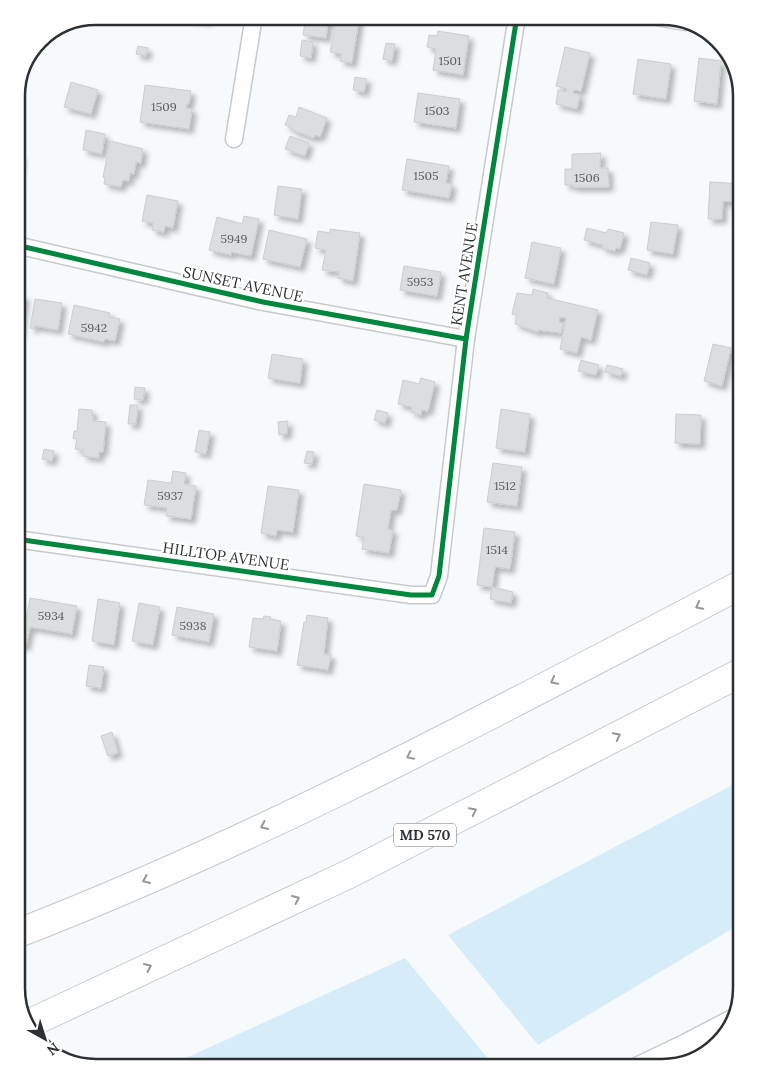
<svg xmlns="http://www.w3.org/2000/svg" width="758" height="1084" font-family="Lora,serif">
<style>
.green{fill:#d6edf9}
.building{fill:#dbdedf;stroke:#cbced0;filter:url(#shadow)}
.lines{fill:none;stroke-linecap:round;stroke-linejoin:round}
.street-casing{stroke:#c7cacc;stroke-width:19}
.secondary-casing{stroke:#c7cacc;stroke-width:25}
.highway-casing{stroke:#c7cacc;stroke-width:30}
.street{stroke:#fefeff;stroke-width:16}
.secondary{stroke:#fefeff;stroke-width:22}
.highway{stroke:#fefeff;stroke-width:28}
.cycleway-casing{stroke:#fff;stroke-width:8}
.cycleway{stroke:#00873e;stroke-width:5}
.oneway{stroke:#969798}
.labels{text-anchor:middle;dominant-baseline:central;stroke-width:4.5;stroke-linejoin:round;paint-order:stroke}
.number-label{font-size:12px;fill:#585c5d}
.shield{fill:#fff;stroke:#6c6e70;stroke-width:1}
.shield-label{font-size:14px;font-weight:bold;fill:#2d3032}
.street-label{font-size:15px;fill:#2d3032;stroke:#fff}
.rim{fill:none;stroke:#2d3032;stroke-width:2.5}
</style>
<defs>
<filter id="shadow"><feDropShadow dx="4.5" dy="4.5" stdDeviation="2.5" flood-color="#0004"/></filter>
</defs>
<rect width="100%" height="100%" fill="#f7fafc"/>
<g class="green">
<polygon points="742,780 742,923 538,1045 448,935"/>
<polygon points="405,958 496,1068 164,1068"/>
</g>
<g class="building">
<polygon points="176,16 208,16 208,21"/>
<polygon points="306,16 354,16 359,19 352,63 340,61 341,54 330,52 336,23 328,22 326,38 303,35"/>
<polygon points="438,31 469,36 463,75 433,70 436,49 427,47 429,35 437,36"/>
<polygon points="302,40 313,42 311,58 300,56"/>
<polygon points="386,43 395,44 392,61 383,59"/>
<polygon points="138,46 148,48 146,56 136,54"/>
<polygon points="565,47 590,53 581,91 574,90 573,93 580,95 577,109 556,104 558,90 566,92 567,89 556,86"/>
<polygon points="699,58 721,61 717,104 694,101"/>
<polygon points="638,59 671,64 666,99 633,94"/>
<polygon points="355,77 367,79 364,92 353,90"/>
<polygon points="71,82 98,90 91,114 64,107"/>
<polygon points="145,85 191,91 189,104 187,104 186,108 192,109 189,129 140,122"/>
<polygon points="418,93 460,99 456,128 414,122"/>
<polygon points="299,107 327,118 320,137 315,135 314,138 292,130 292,128 285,125 289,115 296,117"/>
<polygon points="86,130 105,134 102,154 83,150"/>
<polygon points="290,136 309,143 305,156 285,149"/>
<polygon points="110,141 143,149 141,163 136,162 134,174 130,173 129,181 123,180 121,187 104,184 105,178 103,177"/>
<polygon points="601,153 600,168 608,168 609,187 573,187 573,185 565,185 565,169 572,169 572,154"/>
<polygon points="16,155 21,156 16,185"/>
<polygon points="407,159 449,166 446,183 452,184 449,198 402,190"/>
<polygon points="710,182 742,184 742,220 736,220 737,202 723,201 722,219 708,219"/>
<polygon points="278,186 302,189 298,219 274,215"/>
<polygon points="147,195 178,201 173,228 165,226 164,232 152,230 153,223 142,221"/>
<polygon points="244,216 259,219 251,256 231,252 231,255 209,250 217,217 242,224"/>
<polygon points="651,222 678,225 673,254 647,250"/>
<polygon points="587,228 606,233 608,229 624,233 620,249 616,248 615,251 602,248 603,245 584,240"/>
<polygon points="330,229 360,233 353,281 338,278 339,272 322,270 326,250 315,248 318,231 330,233"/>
<polygon points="269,230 307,239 300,267 263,259"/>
<polygon points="532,242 561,248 554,284 525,278"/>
<polygon points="631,258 650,263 647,275 628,270"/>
<polygon points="404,266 441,272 437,296 400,290"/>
<polygon points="533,289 548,293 547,298 598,310 591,340 581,337 577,353 560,349 566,318 560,317 559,322 563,323 561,333 538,330 538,332 515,324 517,315 512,314 517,293 532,295"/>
<polygon points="16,295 25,296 20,333 16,332"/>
<polygon points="35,299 62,303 58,330 35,326 34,329 30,328"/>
<polygon points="74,305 110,313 109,317 120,319 115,341 105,339 104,342 68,334"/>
<polygon points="713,344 731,348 722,386 704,381"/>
<polygon points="272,354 303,359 300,383 268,378"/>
<polygon points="581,360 599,365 596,375 578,371"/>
<polygon points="607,365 623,369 621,376 605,372"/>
<polygon points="421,378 435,382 428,411 422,410 421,415 411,412 412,407 398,404 403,380 419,384"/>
<polygon points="135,387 145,388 143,400 134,399"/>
<polygon points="130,405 138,405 136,424 128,424"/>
<polygon points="79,409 92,410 93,421 106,422 103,452 99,452 99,458 83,456 83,450 75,449 77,439 73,438 74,431 77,431"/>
<polygon points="501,409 530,414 525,452 496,448"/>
<polygon points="377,410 388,413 385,423 374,420"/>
<polygon points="676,414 701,415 700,444 675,443"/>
<polygon points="288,421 287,434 279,435 278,422"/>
<polygon points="199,430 210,432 206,454 195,452"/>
<polygon points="44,449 54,451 52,461 42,459"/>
<polygon points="307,451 314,452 312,464 304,463"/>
<polygon points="493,463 522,467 517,506 487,502"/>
<polygon points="173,471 186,473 184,484 196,486 191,519 166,516 167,508 144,505 148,480 171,483"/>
<polygon points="364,484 401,490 397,510 391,510 388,529 393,530 389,553 362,549 364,537 356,536"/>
<polygon points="268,486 299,490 293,532 277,530 276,536 261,533"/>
<polygon points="484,528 515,532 510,569 495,567 492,587 477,585"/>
<polygon points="492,587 513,592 511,603 490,599"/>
<polygon points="30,598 77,606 72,634 30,627 26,646 16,645 16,624 25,625"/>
<polygon points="98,599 120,603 114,645 92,641"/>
<polygon points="139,603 160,607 153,645 132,641"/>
<polygon points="177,607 214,614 209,642 172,635"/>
<polygon points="307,615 328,618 324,654 331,655 328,670 297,665 304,622 306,622"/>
<polygon points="264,616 271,617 270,619 281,621 277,651 249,647 253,618 263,619"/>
<polygon points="89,665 104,667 101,688 86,686"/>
<polygon points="112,732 118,753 108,756 101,736"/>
</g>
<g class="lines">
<g class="street-casing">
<g id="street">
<polyline points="651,16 685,22"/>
<polyline points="234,139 254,16"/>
<polyline points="16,245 263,302 466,339"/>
<polyline points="16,539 411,595 432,595 439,576 466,339 517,16"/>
</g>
</g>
<g class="secondary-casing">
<polyline id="secondary" points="639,1068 683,1047 733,1021"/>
</g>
<g class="highway-casing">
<g id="highway">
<path d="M 16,934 C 267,837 504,708 742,584"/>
<polyline points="26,1025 349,874 742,672"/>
</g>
</g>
<use href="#street" class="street"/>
<use href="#secondary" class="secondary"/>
<use href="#highway" class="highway"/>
<g class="cycleway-casing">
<g id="cycleway">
<polyline points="16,245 263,302 466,339"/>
<polyline points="16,539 411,595 432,595 439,576 466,339 517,16"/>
</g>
</g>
<use href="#cycleway" class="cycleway"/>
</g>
<defs><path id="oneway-chevron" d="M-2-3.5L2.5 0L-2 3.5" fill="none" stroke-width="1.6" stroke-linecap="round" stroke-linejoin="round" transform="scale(1.25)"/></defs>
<g class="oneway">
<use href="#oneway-chevron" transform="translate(699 606) rotate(152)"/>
<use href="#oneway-chevron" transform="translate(554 681) rotate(152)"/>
<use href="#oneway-chevron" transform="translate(617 736) rotate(-27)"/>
<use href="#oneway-chevron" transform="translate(410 756) rotate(154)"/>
<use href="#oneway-chevron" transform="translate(473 811) rotate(-27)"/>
<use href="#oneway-chevron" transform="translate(264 826) rotate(155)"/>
<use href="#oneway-chevron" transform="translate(146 880) rotate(156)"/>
<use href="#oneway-chevron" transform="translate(296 899) rotate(-25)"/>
<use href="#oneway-chevron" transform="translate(148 967) rotate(-24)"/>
</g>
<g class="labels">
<g class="number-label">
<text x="450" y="60">1501</text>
<text x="164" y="106">1509</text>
<text x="437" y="110">1503</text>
<text x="426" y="175">1505</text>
<text x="587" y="177">1506</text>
<text x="234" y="238">5949</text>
<text x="420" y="281">5953</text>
<text x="94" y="327">5942</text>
<text x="505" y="485">1512</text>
<text x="170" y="495">5937</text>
<text x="497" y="549">1514</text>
<text x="51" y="615">5934</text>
<text x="193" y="625">5938</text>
</g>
<rect class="shield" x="394" y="823.5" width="62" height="23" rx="4"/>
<g class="shield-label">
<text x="425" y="835">MD 570</text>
</g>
<g class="street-label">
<text transform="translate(464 274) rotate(-81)">KENT AVENUE</text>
<text transform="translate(243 284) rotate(12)">SUNSET AVENUE</text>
<text transform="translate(226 556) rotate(8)">HILLTOP AVENUE</text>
</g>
</g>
<path d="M0 0H758V1084H0ZM96 25H662A71 71 0 0 1 733 96V988A71 71 0 0 1 662 1059H96A71 71 0 0 1 25 988V96A71 71 0 0 1 96 25Z" fill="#fff" fill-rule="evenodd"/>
<path class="rim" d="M96 25H662A71 71 0 0 1 733 96V988A71 71 0 0 1 662 1059H96A71 71 0 0 1 25 988V96A71 71 0 0 1 96 25Z"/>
<g transform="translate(45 1039) rotate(141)" stroke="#ffffff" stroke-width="4" paint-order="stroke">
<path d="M0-4L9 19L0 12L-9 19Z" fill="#2d3032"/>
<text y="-8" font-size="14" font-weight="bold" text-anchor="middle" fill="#2d3032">N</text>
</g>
</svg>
